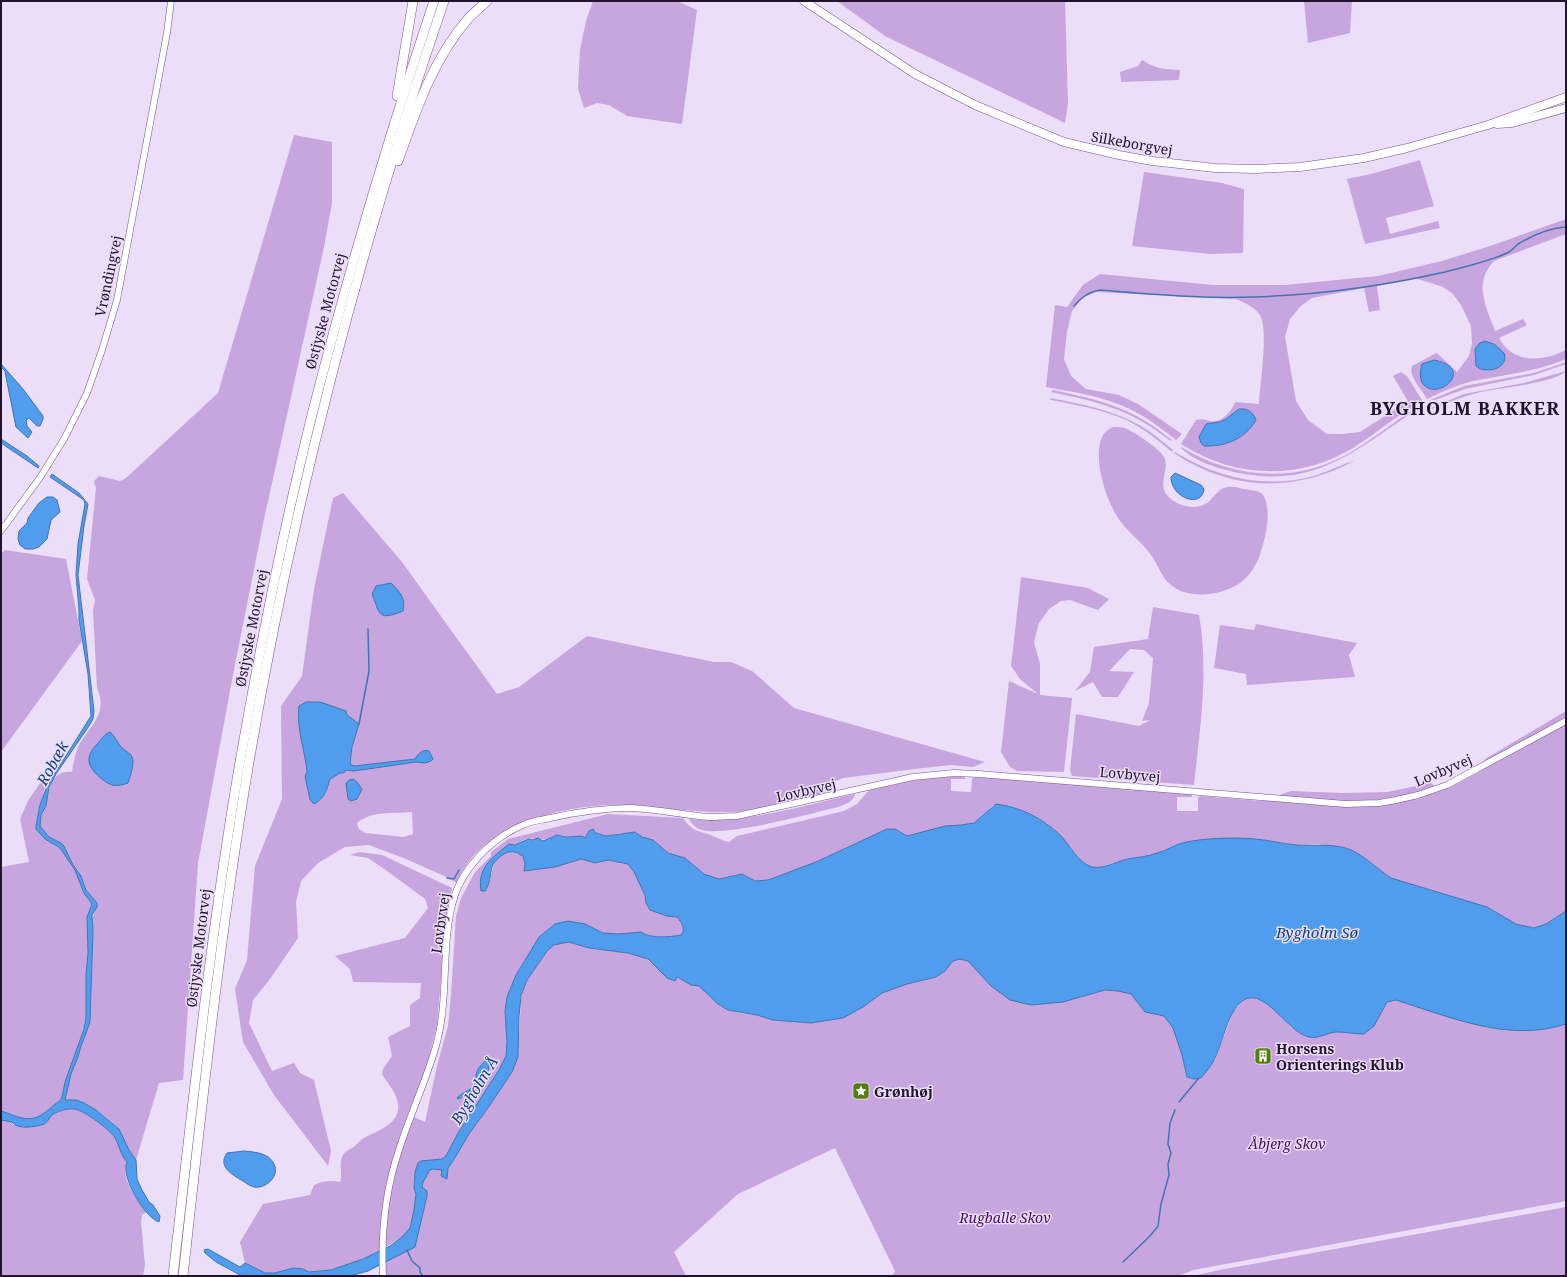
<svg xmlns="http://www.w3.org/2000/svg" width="1567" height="1277" font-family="'Noto Serif',serif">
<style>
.green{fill:#c7a6df;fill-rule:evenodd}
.water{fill:#4f9dec;stroke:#4274b2}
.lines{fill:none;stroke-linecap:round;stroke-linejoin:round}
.stream{stroke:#4274b2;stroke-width:1.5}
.tertiary-casing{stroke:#77538f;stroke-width:7}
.primary-casing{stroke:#77538f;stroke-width:9}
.motorway-casing{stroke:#77538f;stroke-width:10}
.tertiary{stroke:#fff;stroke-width:6}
.primary{stroke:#fff;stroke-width:8}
.motorway{stroke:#fff;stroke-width:9}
.labels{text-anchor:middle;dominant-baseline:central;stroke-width:3;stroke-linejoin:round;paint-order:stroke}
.street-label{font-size:14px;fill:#22132c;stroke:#ecddf8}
.poi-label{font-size:14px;font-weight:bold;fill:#22132c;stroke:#ecddf8;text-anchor:start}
.park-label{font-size:14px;font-style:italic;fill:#430c5e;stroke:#ecddf8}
.water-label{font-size:15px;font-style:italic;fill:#0b4577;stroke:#ecddf8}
.district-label{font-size:18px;font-weight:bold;letter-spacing:1px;fill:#22132c;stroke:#ecddf8}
</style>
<rect width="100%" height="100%" fill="#ecddf8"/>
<g class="green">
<polygon points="593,1 677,1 697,10 682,124 627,116 609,105 597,103 584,108 578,89 580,50 586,21"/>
<polygon points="837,1 1065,1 1068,103 1065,123 885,36"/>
<polygon points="1304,1 1352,1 1350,33 1308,43"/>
<path d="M 1142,60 C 1156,69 1163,69 1180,70 L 1179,79 L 1178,80 L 1121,82 L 1120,72 L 1138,66 Z"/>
<path d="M 294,135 L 332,142 L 332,203 L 324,247 L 263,524 L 232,680 L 198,863 L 183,1080 L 159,1083 L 136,1160 L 129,1150 L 119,1129 L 113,1123 L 96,1110 L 84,1103 L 65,1100 L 71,1074 L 78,1057 L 81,1046 L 85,1036 L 91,1006 L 92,921 L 97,903 C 93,898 88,894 86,888 C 84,884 83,878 80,874 C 78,869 74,866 71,861 C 68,856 67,849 63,845 C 58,840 42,837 40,826 C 38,817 44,813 46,805 C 49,790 50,770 72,772 C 73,764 75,755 78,747 C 89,726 109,714 97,688 L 93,611 L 95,600 L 87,579 L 96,488 L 94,481 L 99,476 L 120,481 L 126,478 L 218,393 ZM 105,735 L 127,752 L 126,785 L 111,785 L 105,780 L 89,756 L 94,747 Z"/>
<polygon points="1420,160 1434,206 1386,218 1390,234 1438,221 1440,228 1365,244 1347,179 1371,174"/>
<polygon points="1144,172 1222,183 1244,189 1243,253 1211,254 1132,246"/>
<path d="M 1566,219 L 1566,234 L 1494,261 C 1473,283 1486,307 1495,331 L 1523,319 L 1527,325 L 1499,338 C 1513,364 1542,362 1566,350 L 1566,359 C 1538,371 1509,374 1479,380 C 1461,383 1444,391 1427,399 C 1422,390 1408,376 1412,366 L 1436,353 L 1438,354 L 1457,372 L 1469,356 L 1472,344 L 1471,326 L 1461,305 L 1452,293 L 1443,287 L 1415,278 L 1377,286 L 1380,310 L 1369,312 L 1364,288 L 1312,298 L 1301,306 L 1290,319 L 1285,337 L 1296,401 L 1308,420 L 1327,434 L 1342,434 L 1360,432 L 1408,401 L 1393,376 L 1401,372 L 1407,376 L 1422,400 L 1422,402 C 1398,414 1378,432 1356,446 C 1302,481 1235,479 1181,444 L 1196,420 C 1203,418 1205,420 1211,421 C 1222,423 1232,411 1235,402 L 1259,404 C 1260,383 1268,335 1261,317 C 1257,308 1245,303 1236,299 L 1096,292 L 1082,298 L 1072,311 L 1067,332 L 1064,359 L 1071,376 L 1086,389 L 1119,395 L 1138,404 L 1182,434 L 1176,440 C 1162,429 1148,418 1132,410 C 1106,397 1075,392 1046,387 L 1055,305 L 1067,307 L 1083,285 L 1100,274 L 1213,285 L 1285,285 L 1378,276 L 1442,261 L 1493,245 Z"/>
<polygon points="1566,362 1566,364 1534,375 1465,389 1435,400 1430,400 1464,386 1534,373"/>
<path d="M 1566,371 C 1555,383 1499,388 1481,392 C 1464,396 1448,402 1432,409 L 1431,408 L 1464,394 L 1524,383 Z"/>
<path d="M 1053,390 C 1103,401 1132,407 1173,441 L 1169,440 C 1131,409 1098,402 1051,392 Z"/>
<path d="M 1050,398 C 1082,404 1113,410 1141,426 C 1153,433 1163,442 1173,450 L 1172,452 C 1158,440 1143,428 1126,420 C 1102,409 1076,405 1051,400 Z"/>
<path d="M 1422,404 L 1418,409 C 1355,450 1316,490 1234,472 C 1216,468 1194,461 1181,448 L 1181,447 C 1232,478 1293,484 1346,455 C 1372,440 1396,420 1422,404 Z"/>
<path d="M 1113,427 C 1117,427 1121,427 1125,428 C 1134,432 1159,448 1164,457 C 1171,470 1154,486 1171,499 C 1181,507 1196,510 1207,503 C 1215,497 1218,488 1228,487 C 1233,486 1239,488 1243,489 C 1249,490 1259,490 1263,495 C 1272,508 1266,537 1261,551 C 1258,563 1250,576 1240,583 C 1219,597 1182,601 1165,579 C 1159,570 1155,559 1148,551 C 1140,541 1129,533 1121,522 C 1107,504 1092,459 1102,437 C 1104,432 1109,429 1113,427 Z"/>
<path d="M 1175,452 C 1217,478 1266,489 1314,476 C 1322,474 1350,461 1354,461 C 1294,493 1230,491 1174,453 Z"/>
<path d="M 343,493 L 402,562 L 497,694 L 519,687 L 587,636 L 714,662 L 731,662 L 752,671 L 794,708 L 985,762 L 973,767 L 951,765 L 915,769 L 843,778 L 815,789 L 829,794 C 798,800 766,810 734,812 C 701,813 668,808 634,806 C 625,806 616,804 607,805 C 554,808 477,828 457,883 L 444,876 L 406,859 L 369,845 L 345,847 L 318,863 L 301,881 L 296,902 L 298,938 L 270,979 L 253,1000 L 249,1023 L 272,1071 L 294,1063 L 300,1073 L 314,1080 L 331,1151 L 328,1166 L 274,1095 L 243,1042 L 235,989 L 247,960 L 255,866 L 282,799 L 281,706 L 302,676 L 314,589 L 333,498 ZM 391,583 L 396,614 L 376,607 L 372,594 ZM 412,812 L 413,834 L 404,837 L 365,833 L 359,829 L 357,823 C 373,810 393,814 412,812 Z"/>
<polygon points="5,550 66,559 82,641 1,752 1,554"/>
<polygon points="1021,577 1088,588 1109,599 1098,610 1070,600 1061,601 1049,609 1039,623 1034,642 1040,664 1040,695 1072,698 1064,772 1017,771 1010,767 1001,752 1009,681 1038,694 1020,679 1011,666"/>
<path d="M 1153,607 L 1199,615 C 1209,671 1200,728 1194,785 L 1072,776 L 1070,770 L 1076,714 L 1139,726 L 1150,720 L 1142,721 L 1149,703 L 1153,658 L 1144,650 L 1130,649 L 1109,671 L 1134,672 L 1118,697 L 1102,697 L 1093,682 L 1075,691 L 1090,672 L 1094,647 L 1148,639 Z"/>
<polygon points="1256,624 1357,643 1349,655 1355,677 1247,685 1246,674 1214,668 1220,625 1254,630"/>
<path d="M 1566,711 L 1566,911 L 1546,924 L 1534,928 L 1516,924 L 1487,907 L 1391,878 L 1378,870 L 1361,855 L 1319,844 L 1298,845 L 1253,839 L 1209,839 L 1182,843 L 1157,853 L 1125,860 L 1100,867 L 1092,867 L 1083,863 L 1061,836 L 1047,823 L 1032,815 L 1005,805 L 996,804 L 992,806 L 983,816 L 974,823 L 961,825 L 945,826 L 907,836 L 895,829 L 887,829 L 816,862 L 768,880 L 755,881 L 742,874 L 719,879 L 704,874 L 685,858 L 668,853 L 653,840 L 642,837 L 638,834 L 621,833 L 606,836 L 596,833 L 595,830 L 589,831 L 585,838 L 556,835 C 541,843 542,837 528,839 C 521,840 517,845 509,844 C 494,857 478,869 481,891 L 486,890 L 488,887 C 493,868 496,842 523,856 L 525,864 L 525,871 L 555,867 L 581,859 L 595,863 L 608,860 L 628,864 L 634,872 L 645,895 L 646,903 L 650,910 L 669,916 L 677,917 L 681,922 L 684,930 L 681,935 C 670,937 650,939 641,932 L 619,934 L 603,933 L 585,924 L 555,924 L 539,937 L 516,975 L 507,997 L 505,1011 L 507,1047 L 506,1056 L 499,1070 L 458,1133 L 446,1156 L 442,1159 L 421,1161 L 418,1163 L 415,1172 L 414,1188 L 416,1194 L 414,1210 L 410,1228 L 403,1236 L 384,1248 C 386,1203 397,1159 414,1117 L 425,1122 L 437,1066 L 448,1026 L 451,995 L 456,916 L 461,898 L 475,872 L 491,856 L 491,852 L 508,839 L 608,814 L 683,818 C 693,833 699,830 713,836 C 719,838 723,841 729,842 L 737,836 L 844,811 L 857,804 L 869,790 L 925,778 L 965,776 L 965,779 L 951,779 L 951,791 L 971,792 L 972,779 L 975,777 L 1192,794 L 1192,797 L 1177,797 L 1177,811 L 1198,811 L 1198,797 L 1201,796 L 1261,801 L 1291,791 L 1343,793 L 1387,792 L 1431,783 L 1440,791 L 1453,786 L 1481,771 L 1485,759 ZM 485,1061 L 477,1089 L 460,1098 L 460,1095 C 483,1088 469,1071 485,1061 Z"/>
<path d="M 49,780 L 44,791 L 36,826 L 55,846 L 60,848 L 75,870 L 92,904 L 87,917 L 88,953 L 86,975 L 86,1018 L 84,1029 L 66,1079 L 61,1100 C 48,1108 40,1122 22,1118 C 15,1117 9,1113 1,1111 L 1,867 L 29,862 L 20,819 L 28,801 L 40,783 Z"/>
<path d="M 855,794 C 853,802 846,804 838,807 C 812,813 720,839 699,829 C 695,827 691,823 689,819 C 745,824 801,806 855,794 Z"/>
<path d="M 359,852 L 382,855 L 452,888 L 446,922 L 437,1025 L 428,1062 L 388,1179 L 383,1203 L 380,1232 L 380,1251 C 363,1259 327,1275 309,1272 C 304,1272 300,1268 295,1268 C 285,1269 274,1275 264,1273 C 257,1271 251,1266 245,1263 L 240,1242 L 263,1204 L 310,1195 L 314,1185 C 322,1181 331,1180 340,1182 C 343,1173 338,1164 343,1155 C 345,1151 351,1149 355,1146 C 358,1143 360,1140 364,1138 C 377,1131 401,1124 398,1104 C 397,1093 387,1083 382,1074 L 383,1069 L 392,1056 L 388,1037 L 410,1026 L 410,1005 L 420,998 L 421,983 L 353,982 L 350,969 L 335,956 L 405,938 L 428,908 L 425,899 L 387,871 L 368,858 L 350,855 Z"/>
<path d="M 564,942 C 573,941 580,946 588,948 C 605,952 640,948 651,963 C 666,971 682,983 699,986 L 740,1013 L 757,1015 L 773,1020 L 863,1007 L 882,993 L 945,971 L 953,961 L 960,959 L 968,961 L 991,986 L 1063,1002 L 1105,990 L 1118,991 L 1131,994 L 1145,1012 L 1164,1016 L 1173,1028 L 1182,1055 L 1187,1077 L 1215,1060 L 1233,1012 L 1243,1001 L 1251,998 L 1263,1001 L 1273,1008 L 1292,1028 L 1317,1037 L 1335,1032 L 1364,1034 L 1374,1026 L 1387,1002 L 1396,1000 L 1490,1028 L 1559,1026 L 1566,1024 L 1566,1201 L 1193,1270 L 1178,1276 L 892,1276 L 895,1271 L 835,1148 L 738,1194 L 674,1252 L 686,1276 L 385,1276 L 384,1262 L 415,1247 L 427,1196 L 422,1187 L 423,1182 L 430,1170 L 433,1169 L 442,1170 L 442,1173 L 447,1177 L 448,1168 L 453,1161 L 469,1134 L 490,1105 L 512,1072 L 518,1057 L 521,999 L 527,980 L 547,951 L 554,945 Z"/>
<path d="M 75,1109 C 85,1113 109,1128 114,1137 C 120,1146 119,1153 127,1162 C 126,1165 125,1169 125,1172 C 126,1184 139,1204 147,1212 L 142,1215 L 141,1221 L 145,1265 L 143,1276 L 1,1276 L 1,1120 L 12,1122 L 13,1125 L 32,1126 L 43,1124 L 54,1113 L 68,1109 Z"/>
<polygon points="1566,1207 1566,1276 1193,1276 1219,1270"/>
</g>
<g class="water">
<path d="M 1485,341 L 1494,344 L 1504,353 C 1510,368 1486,375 1476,366 L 1475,349 L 1480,343 Z"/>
<path d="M 1434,360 C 1476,368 1439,401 1424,385 C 1419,380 1420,371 1422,364 Z"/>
<polygon points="1,364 23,389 43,416 43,419 40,426 37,426 29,418 26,420 27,426 32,432 28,438 16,427 6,377 5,371 1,367"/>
<path d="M 1239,409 C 1247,408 1253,412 1256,420 C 1245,439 1225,447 1204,446 L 1201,443 L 1199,437 L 1206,424 L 1219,422 L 1226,419 Z"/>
<polygon points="1,439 27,456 39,466 38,468 1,443"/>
<path d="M 1175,473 L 1201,485 L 1204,489 C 1202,509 1171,498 1171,477 Z"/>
<path d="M 52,474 L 79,493 L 88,504 L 84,526 L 78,575 L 94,711 L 93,719 L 89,726 L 56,774 L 49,787 L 46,806 L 41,815 L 40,826 L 49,837 L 61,843 L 64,846 L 72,863 L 81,876 L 86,890 L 97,903 L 97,907 L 92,915 L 93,930 L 90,1022 L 85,1036 L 81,1046 L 78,1057 L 71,1074 L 65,1100 L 76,1100 L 84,1103 L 96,1110 L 119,1129 L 129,1150 L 136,1160 L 137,1179 L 142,1190 L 149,1202 L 153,1205 L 160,1216 L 159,1222 C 145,1218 120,1176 127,1162 C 120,1154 120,1147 115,1138 C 111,1130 84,1111 75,1109 C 69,1108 57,1111 52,1115 C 49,1118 48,1122 44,1124 C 36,1127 17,1130 12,1122 L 1,1120 L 1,1111 C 9,1113 15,1117 22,1118 C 40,1122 48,1108 61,1100 L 66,1079 L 84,1029 L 86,1018 L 86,975 L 88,953 L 87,917 L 92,904 L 84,893 L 75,870 L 60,848 L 45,839 L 36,829 L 36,826 L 40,805 L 47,786 L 91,716 L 88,674 L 79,620 L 79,610 L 76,575 L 78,544 L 85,504 L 84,500 L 50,477 Z"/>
<polygon points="47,497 53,497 57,500 60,512 51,520 47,539 39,547 33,549 25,549 20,545 18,539 19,531 27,523 28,518 39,503"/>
<path d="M 391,583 C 400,592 406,598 403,611 C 378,621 380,615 372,594 L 376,586 Z"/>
<path d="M 306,702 L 320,702 L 346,711 L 347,715 L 359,724 L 352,747 L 350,764 L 354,766 L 415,759 C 418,754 422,749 429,751 L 433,759 L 431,761 L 425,763 L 416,762 L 354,771 L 347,770 L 343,773 L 340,773 L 330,779 C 327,790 324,799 314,804 L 310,800 L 305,776 L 307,772 C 305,750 296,728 299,706 Z"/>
<path d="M 110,732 C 115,736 117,742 121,747 C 124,750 128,752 131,755 C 136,762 130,776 128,783 C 124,785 117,786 112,785 C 105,783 89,770 89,761 C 88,754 94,747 99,742 C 102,738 106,733 110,732 Z"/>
<polygon points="353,779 356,781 362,789 357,799 351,801 348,799 346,783 349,780"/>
<path d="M 996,804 C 1020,807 1043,818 1060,835 C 1070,845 1078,863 1092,867 C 1102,869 1114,863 1124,860 C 1135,857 1147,857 1157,853 C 1166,851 1174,845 1182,843 C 1202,838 1235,837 1255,839 C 1269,840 1283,844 1297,845 C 1314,846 1335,843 1351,850 C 1365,856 1377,869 1391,878 L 1487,907 L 1516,924 L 1534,928 L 1546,924 L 1566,911 L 1566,1024 C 1509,1043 1450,1017 1396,1000 L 1387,1002 L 1374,1026 L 1364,1034 C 1355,1034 1345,1032 1336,1032 C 1327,1033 1318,1039 1309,1037 C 1284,1032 1258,971 1233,1012 C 1225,1026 1222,1043 1215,1058 C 1212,1065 1206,1072 1201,1078 L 1194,1079 L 1187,1077 L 1182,1055 L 1173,1028 L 1164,1016 L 1145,1012 L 1131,994 L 1118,991 L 1105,990 L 1063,1002 L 1031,1005 L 1010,1000 L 991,986 L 968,961 L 960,959 L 953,961 L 945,971 L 936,977 L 907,984 L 882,993 L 863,1007 L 843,1018 L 811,1023 L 773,1020 L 757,1015 L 728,1010 L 718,1004 L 699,986 L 691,985 L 677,977 L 675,981 L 667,978 L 648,959 L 628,953 L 589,948 L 569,942 L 554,945 L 547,951 L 527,980 L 521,996 L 519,1016 L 518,1057 L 512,1072 L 490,1105 L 469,1134 L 453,1161 L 448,1168 L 447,1179 L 441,1176 L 442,1170 L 433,1169 L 430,1170 L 423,1182 L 422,1187 L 427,1191 L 427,1196 L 415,1247 L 368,1271 L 350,1276 L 242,1276 L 216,1262 L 205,1253 L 204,1250 L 208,1249 L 240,1267 L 245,1263 L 265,1273 L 274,1273 L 294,1268 L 303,1269 L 309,1272 L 331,1270 L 363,1259 L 390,1246 L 403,1236 L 410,1228 L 414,1210 L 416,1194 L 414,1188 L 415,1172 L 418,1163 L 421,1161 L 442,1159 L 446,1156 L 458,1133 L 499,1070 L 506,1056 L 507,1043 L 505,1011 L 507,997 L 516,975 L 539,937 L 555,924 L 568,921 L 585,924 L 603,933 L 619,934 L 641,932 C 650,939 670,937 681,935 C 686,929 682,923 677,917 L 667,916 L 650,910 L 646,903 L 645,895 L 634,872 L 628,864 L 608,860 L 595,863 L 581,859 L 555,867 L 524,871 L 525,864 L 523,856 C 520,855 517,852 514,852 C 506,850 495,859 492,867 C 490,874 490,885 485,891 L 481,891 C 477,867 493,857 509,844 L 514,845 L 529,839 L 532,840 L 538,838 L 543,841 L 557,835 L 566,837 L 582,836 L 585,838 L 589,831 L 593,829 L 596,833 L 606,836 L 635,832 L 642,837 L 653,840 L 668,853 L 685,858 L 704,874 L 719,879 L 742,874 L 755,881 L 768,880 L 816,862 L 887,829 L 895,829 L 907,836 L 945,826 L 961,825 L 974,823 Z"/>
<path d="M 487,1059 L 489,1060 C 490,1083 475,1090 458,1099 L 457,1098 C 462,1092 470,1092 475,1084 C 477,1081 475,1078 476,1075 C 477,1068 482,1064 487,1059 Z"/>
<path d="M 244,1151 C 255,1152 269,1153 274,1164 C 280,1176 266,1189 254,1187 C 250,1186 246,1183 243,1181 C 233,1175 217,1167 227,1153 Z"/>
</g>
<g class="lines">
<g class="stream">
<path d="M 1074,306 C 1081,298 1088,292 1100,290 C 1151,294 1203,299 1254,297 C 1318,295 1383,286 1445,272 C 1461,268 1496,259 1509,252 C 1512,250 1515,247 1518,244 C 1533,235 1549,228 1566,227"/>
<polyline points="359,724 369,671 368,629"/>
<polyline points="447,878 454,879 459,870"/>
<polyline points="1179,1102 1198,1079"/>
<polyline points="407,1250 412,1261 420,1268 420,1272 422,1275"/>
<polyline points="1123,1262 1150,1236 1158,1226 1161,1204 1169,1175 1168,1164 1171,1153 1168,1144 1170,1123 1175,1110"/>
</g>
<g class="tertiary-casing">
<g id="tertiary">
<polyline points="1,531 41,476 64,439 87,393 102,350 117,300 167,33 171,1"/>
<path d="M 383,1276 C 381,1233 385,1191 399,1150 C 410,1115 426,1081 436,1046 C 449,1000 441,951 452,905 C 460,870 490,839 523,825 C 531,821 541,820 550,818 C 577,812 604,808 631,808 C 657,809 683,815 709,817 C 718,817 728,816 737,816 L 913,777 L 954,773 L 979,774 L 1345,804 L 1379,803 L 1396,800 L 1418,795 L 1447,785 L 1566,721"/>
</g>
</g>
<g class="primary-casing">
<g id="primary">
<polyline points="804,1 915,74 975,105 1064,142 1119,155 1152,161 1215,168 1256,169 1300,167 1364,158 1407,148 1488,125 1566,97"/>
<polyline points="1497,124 1512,123 1566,108"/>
</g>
</g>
<g class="motorway-casing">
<g id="motorway">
<polyline points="397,96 413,1"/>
<path d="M 398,161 C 416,111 432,61 467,20 C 473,13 481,7 487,1"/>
<path d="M 173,1276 C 193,1102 211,928 241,756 C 265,619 293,481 330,346 C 361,230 396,115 434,1"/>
<path d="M 183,1276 C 202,1104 220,933 249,762 C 293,504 359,249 444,1"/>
</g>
</g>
<use href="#tertiary" class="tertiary"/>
<use href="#primary" class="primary"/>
<use href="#motorway" class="motorway"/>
</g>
<defs>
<g id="building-square" transform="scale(0.9)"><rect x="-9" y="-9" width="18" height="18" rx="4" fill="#527f0a" stroke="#ecddf8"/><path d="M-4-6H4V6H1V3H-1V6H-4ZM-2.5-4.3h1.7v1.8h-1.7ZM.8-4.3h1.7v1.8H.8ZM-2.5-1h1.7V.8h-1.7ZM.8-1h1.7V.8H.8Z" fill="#fff"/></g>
<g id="sight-square" transform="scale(0.9)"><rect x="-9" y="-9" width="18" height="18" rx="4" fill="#527f0a" stroke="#ecddf8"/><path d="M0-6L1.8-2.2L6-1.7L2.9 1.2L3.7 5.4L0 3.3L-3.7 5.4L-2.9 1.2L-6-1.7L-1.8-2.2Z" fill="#fff"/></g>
</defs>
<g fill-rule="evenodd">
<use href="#building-square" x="1263" y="1056"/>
<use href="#sight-square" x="861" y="1091"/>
</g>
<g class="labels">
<g class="street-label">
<text transform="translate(1132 143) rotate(10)">Silkeborgvej</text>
<text transform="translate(108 276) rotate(-78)">Vrøndingvej</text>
<text transform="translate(325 311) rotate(-75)">Østjyske Motorvej</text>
<text transform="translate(251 628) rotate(-79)">Østjyske Motorvej</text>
<text transform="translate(1443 770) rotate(-23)">Lovbyvej</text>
<text transform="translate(1130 774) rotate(5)">Lovbyvej</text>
<text transform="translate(806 790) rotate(-13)">Lovbyvej</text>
<text transform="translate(440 923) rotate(-82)">Lovbyvej</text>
<text transform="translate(198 948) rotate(-83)">Østjyske Motorvej</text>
</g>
<g class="poi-label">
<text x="1276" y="1048">Horsens<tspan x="1276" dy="16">Orienterings Klub</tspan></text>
<text x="874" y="1091">Grønhøj</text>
</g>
<g class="park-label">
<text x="1287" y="1143">Åbjerg Skov</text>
<text x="1005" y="1217">Rugballe Skov</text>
</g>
<g class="water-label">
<text transform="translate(52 763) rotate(-61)">Robæk</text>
<text x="1317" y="932">Bygholm Sø</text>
<text transform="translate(474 1090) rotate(-59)">Bygholm Å</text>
</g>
<g class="district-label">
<text x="1465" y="408">BYGHOLM BAKKER</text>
</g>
</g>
<rect width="1567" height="1277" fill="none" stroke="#22132c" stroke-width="4"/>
</svg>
